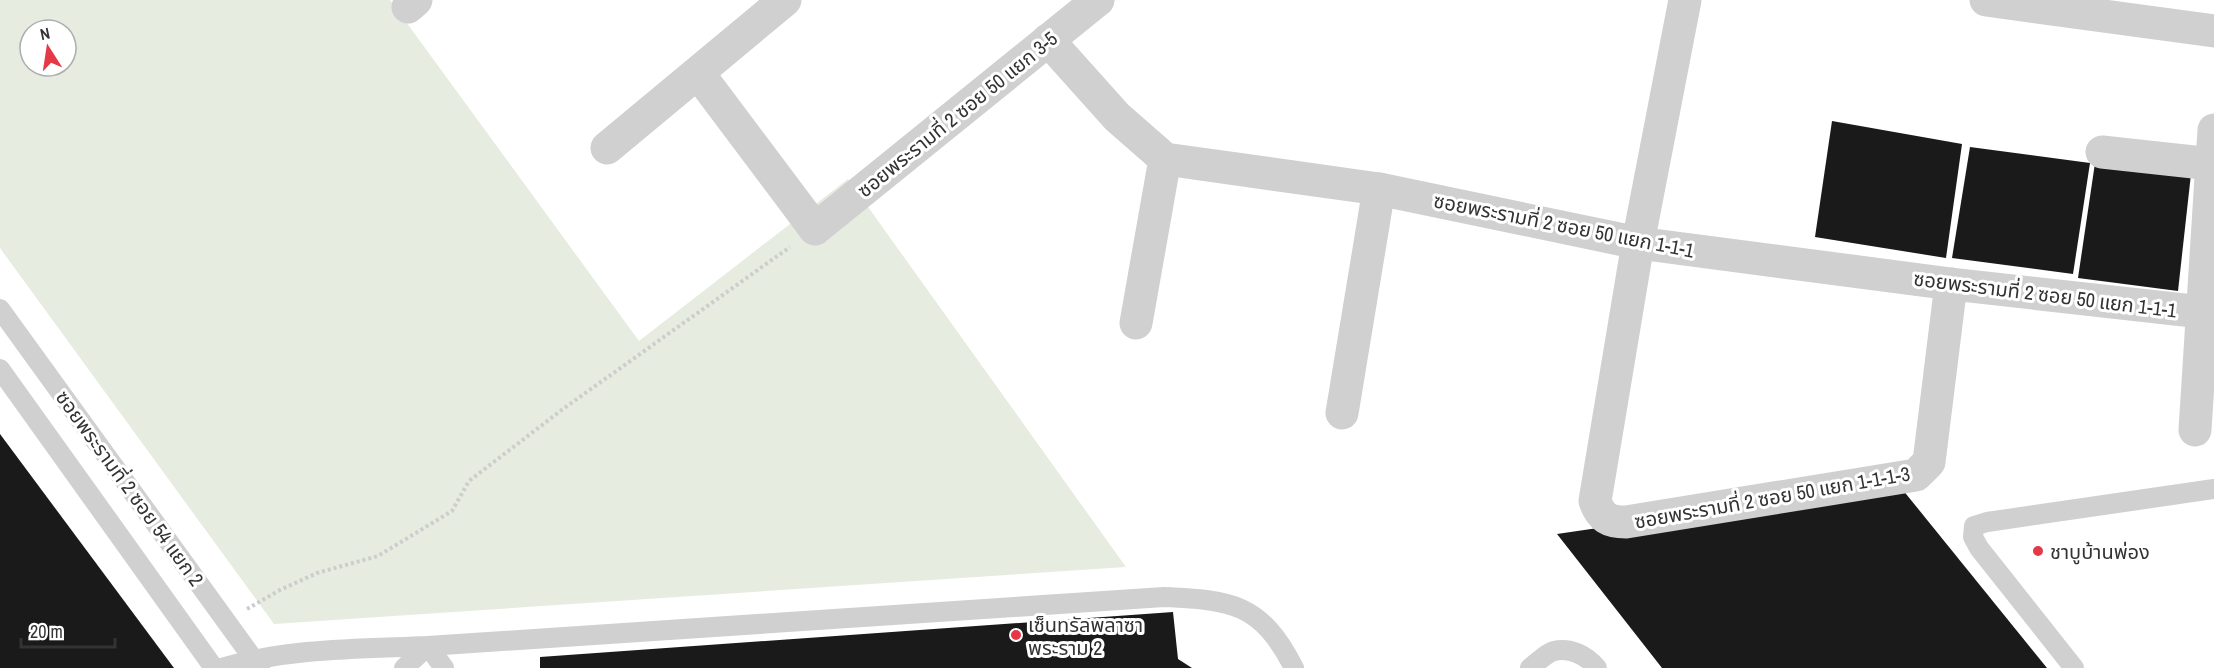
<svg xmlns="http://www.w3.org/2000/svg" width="2214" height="668" font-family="'Archivo Narrow','Noto Sans Thai',sans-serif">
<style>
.green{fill:#e6ecdf;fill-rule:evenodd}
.building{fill:#1a1a1a}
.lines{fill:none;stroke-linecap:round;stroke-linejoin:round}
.path{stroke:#cdcdcd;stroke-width:4;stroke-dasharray:3 3;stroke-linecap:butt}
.lane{stroke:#d0d0d0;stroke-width:20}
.street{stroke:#d0d0d0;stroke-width:33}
.poi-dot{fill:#e63946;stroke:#fff;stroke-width:2}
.labels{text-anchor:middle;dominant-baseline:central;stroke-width:6;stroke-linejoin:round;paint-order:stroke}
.street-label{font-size:20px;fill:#333;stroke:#fff}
.poi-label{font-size:20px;fill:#333;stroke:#fff;text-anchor:start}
</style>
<rect width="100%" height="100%" fill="#fff"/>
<path class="green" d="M 0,0 L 390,0 L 639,341 L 848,179 L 1126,567 L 274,624 L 0,248 ZM 30,30 L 66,30 L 66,66 L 30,66 Z"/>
<g class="building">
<polygon points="1832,121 1962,144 1946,258 1815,237"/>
<polygon points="1970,147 2090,163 2073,274 1952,258"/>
<polygon points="2095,163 2191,174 2178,291 2078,278"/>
<polygon points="0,434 174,668 0,668"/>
<polygon points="1898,484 2047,668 1662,668 1557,534"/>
<polygon points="1173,612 1178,659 1192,668 540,668 540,657"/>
</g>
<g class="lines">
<polyline class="path" points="247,609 278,591 317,573 378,556 452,511 469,481 563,409 790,247"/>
<g class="lane">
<polyline points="0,309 260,668"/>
<polyline points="0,369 214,668"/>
<polyline points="428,646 444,668"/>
<path d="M 221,668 C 288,648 359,649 428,646 L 1164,597 C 1231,600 1261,603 1294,668"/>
<polyline points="404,668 428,646"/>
<path d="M 1530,668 C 1537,663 1546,653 1554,651 C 1571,647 1587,656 1597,668"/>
<polyline points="2074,668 1979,548 1973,537 1974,526 1987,522 2214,489"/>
</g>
<g class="street">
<path d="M 1685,0 L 1638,243 L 1595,501 C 1601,518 1609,522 1626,522 L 1916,475 L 1929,462 L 1951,284"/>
<polyline points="1986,0 2214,31"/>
<polyline points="408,7 416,0"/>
<polyline points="1048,40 1117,117 1165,159 1379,189 1638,243 1951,284 2202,312"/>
<polyline points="698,73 815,229 1098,0"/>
<polyline points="607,148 785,0"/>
<polyline points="2102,152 2212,164"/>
<polyline points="1136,323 1165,159"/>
<polyline points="1342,413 1379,189"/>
<polyline points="2195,430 2214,130"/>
</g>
</g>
<g class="poi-dot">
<circle cx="2038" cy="551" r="6"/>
<circle cx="1016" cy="635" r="6"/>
</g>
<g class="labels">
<g class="street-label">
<text transform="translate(957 114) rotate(-39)">ซอยพระรามที่ 2 ซอย 50 แยก 3-5</text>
<text transform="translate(1564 225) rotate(11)">ซอยพระรามที่ 2 ซอย 50 แยก 1-1-1</text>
<text transform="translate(2045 294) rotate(7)">ซอยพระรามที่ 2 ซอย 50 แยก 1-1-1</text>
<text transform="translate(130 488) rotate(54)">ซอยพระรามที่ 2 ซอย 54 แยก 2</text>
<text transform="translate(1772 497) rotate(-10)">ซอยพระรามที่ 2 ซอย 50 แยก 1-1-1-3</text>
</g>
<g class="poi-label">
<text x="2050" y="551">ชาบูบ้านพ่อง</text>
<text x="1028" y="624">เซ็นทรัลพลาซา<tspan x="1028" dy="23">พระราม 2</tspan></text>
</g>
</g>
<g transform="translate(48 48) rotate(348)"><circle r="28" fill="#ffffff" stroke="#adadad" stroke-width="1.5"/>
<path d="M0-4.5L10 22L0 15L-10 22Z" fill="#e63946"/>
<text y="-9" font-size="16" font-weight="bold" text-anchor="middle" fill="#333333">N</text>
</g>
<path d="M21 638v9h94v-9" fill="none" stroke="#333333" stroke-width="3"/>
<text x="30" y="638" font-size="18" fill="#333333" stroke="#ffffff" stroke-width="4.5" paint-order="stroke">20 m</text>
</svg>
